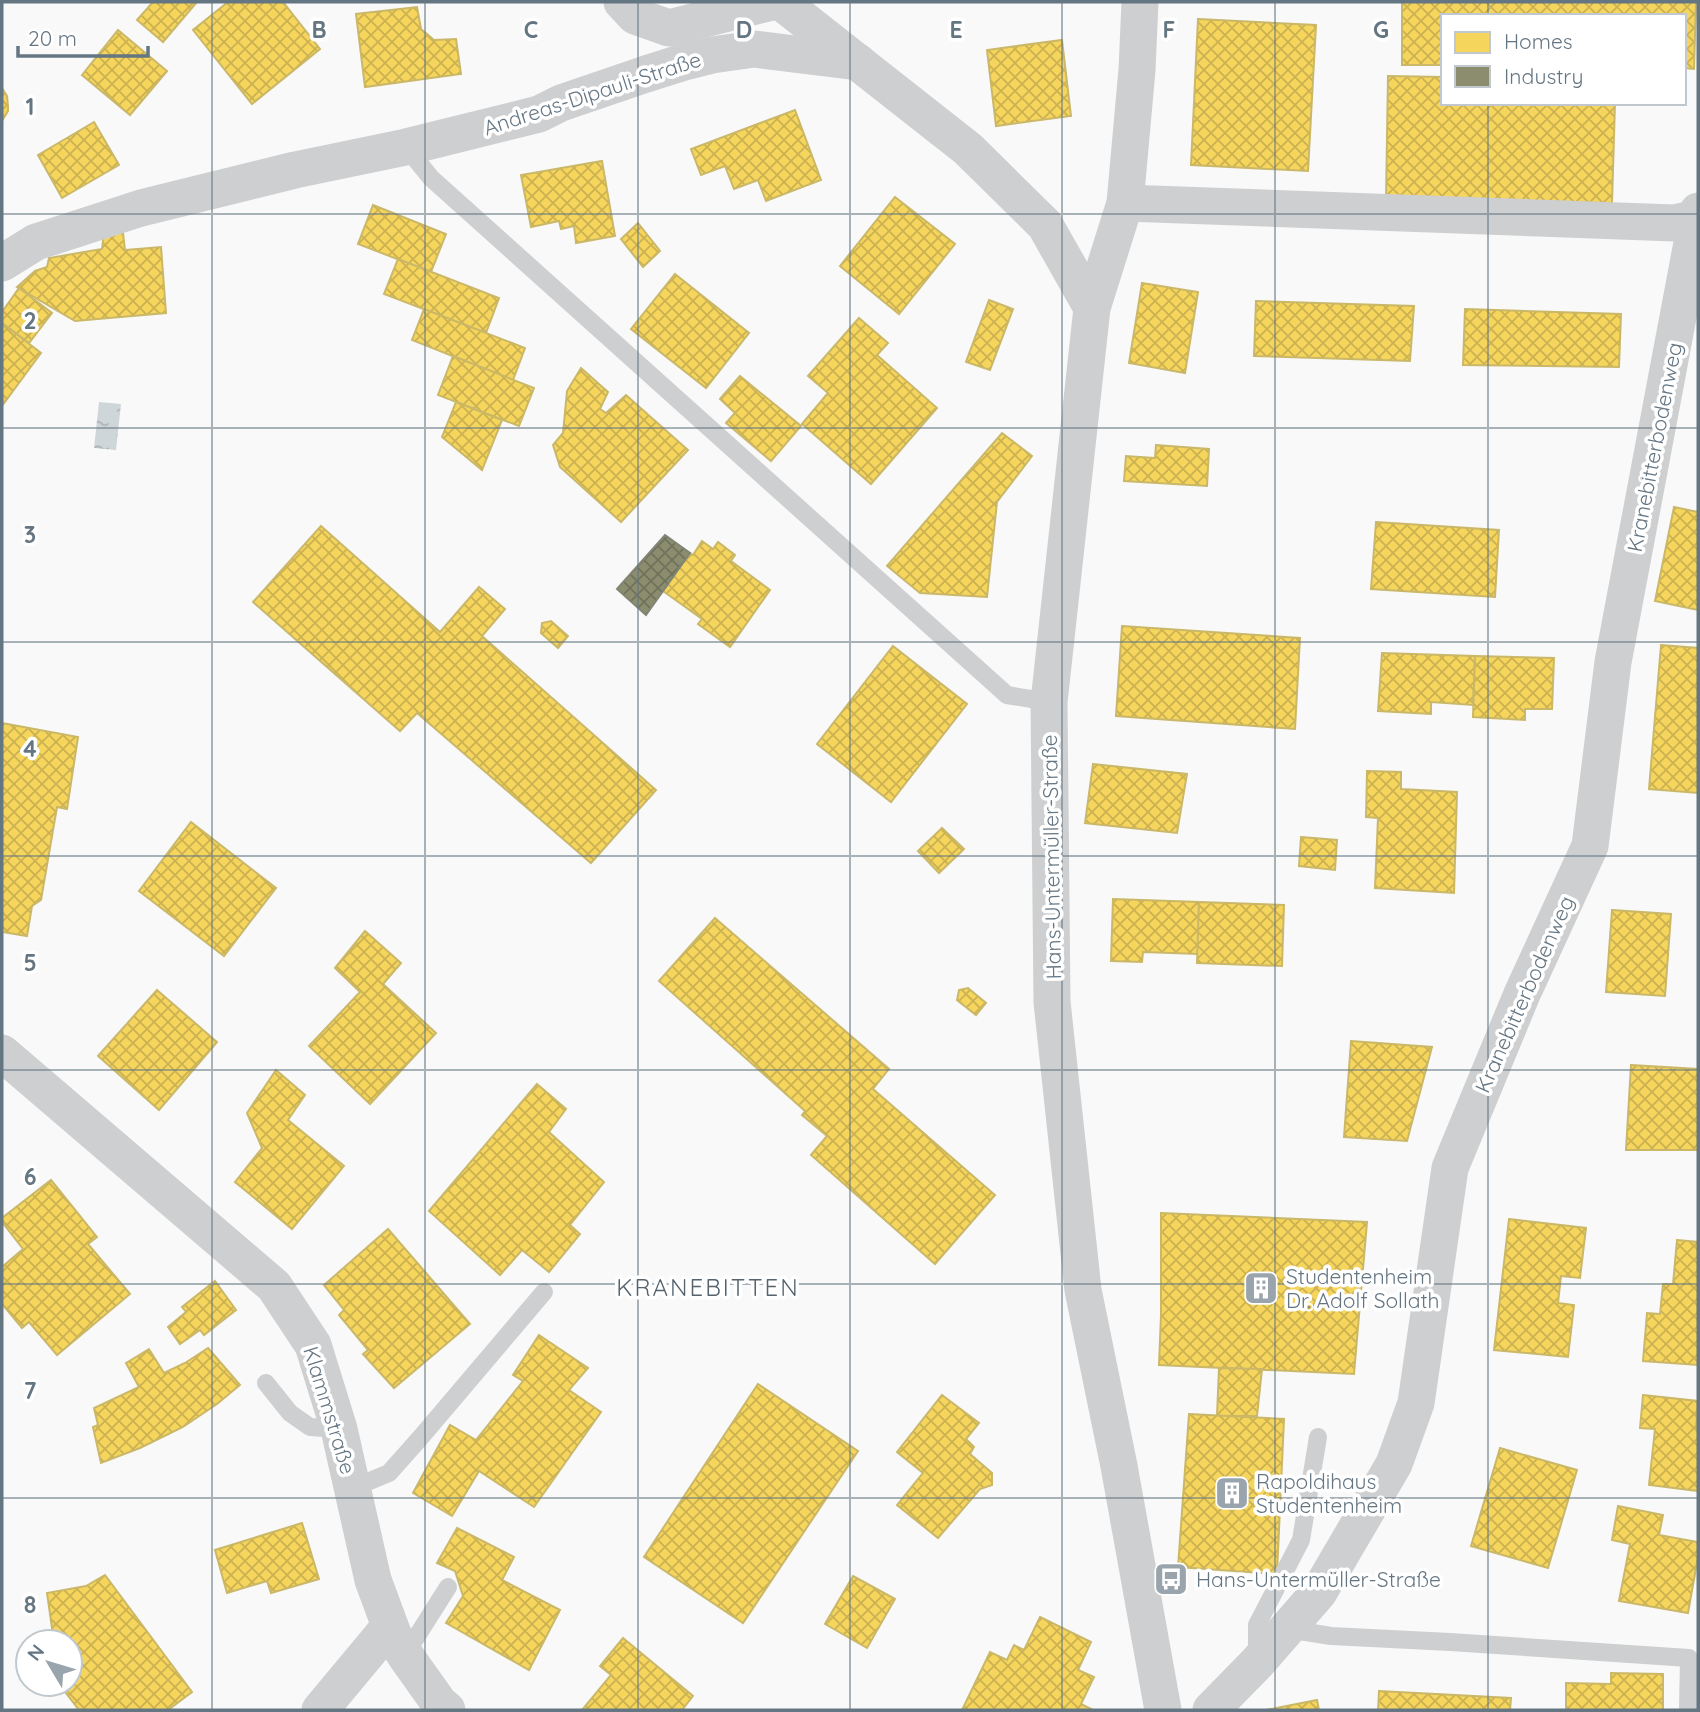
<svg xmlns="http://www.w3.org/2000/svg" width="1700" height="1712" font-family="Quicksand,sans-serif">
<style>
.water{fill:url(#water-ripples)}
.homes{fill:url(#homes-cross-hatch);stroke:#cab868;stroke-width:2}
.industry{fill:url(#industry-cross-hatch);stroke:#808574;stroke-width:2}
.lines{fill:none;stroke-linecap:round;stroke-linejoin:round}
.lane{stroke:#cecfd0;stroke-width:18}
.street{stroke:#cecfd0;stroke-width:37}
.grid{fill:none;stroke:#657683;stroke-width:2;stroke-opacity:0.55}
.labels{text-anchor:middle;dominant-baseline:central;stroke-width:7;stroke-linejoin:round;paint-order:stroke}
.street-label{font-size:21px;fill:#657683;stroke:#fff}
.poi-label{font-size:21px;fill:#657683;stroke:#fff;text-anchor:start}
.quarter-label{font-size:24px;letter-spacing:2px;fill:#57646e;stroke:#fff}
.grid-label{font-size:23px;text-anchor:middle;font-weight:bold;fill:#657683;stroke:#fff;stroke-width:7;stroke-linejoin:round;paint-order:stroke}
</style>
<defs>
<pattern id="water-ripples" width="26" height="14" patternUnits="userSpaceOnUse" patternTransform="scale(1.75)"><rect width="26" height="14" fill="#ced6d9"/><path d="M2 4q2-2 4 0t4 0M15 11q2-2 4 0t4 0" fill="none" stroke="#abb2b5"/></pattern>
<pattern id="homes-cross-hatch" width="8" height="8" patternUnits="userSpaceOnUse" patternTransform="scale(1.75)"><rect width="8" height="8" fill="#f6d55c"/><path d="M0 0l8 8M0 8l8-8" fill="none" stroke="#cbb151"/></pattern>
<pattern id="industry-cross-hatch" width="8" height="8" patternUnits="userSpaceOnUse" patternTransform="scale(1.75)"><rect width="8" height="8" fill="#8c8c6e"/><path d="M0 0l8 8M0 8l8-8" fill="none" stroke="#70725c"/></pattern>
</defs>
<rect width="100%" height="100%" fill="#f9f9f9"/>
<polygon class="water" points="99,402 121,404 116,450 94,448"/>
<g class="homes">
<polygon points="153,2 197,2 163,42 137,20"/>
<polygon points="228,2 283,2 320,49 252,104 193,30"/>
<polygon points="1402,2 1696,2 1694,69 1684,68 1684,16 1443,16 1443,65 1402,65"/>
<polygon points="417,7 421,29 434,40 456,39 461,74 365,87 356,14"/>
<polygon points="1198,19 1316,25 1308,171 1191,165"/>
<polygon points="118,30 167,71 130,115 82,75"/>
<polygon points="1062,40 1071,116 996,126 987,50"/>
<polygon points="1388,76 1443,77 1443,103 1615,103 1612,203 1386,200"/>
<polygon points="2,88 7,96 8,106 8,111 2,121"/>
<polygon points="795,110 821,180 766,201 758,180 734,189 725,166 701,175 691,149"/>
<polygon points="94,122 119,165 62,198 38,155"/>
<polygon points="602,161 615,236 576,243 574,226 561,229 559,221 531,227 521,175"/>
<polygon points="895,197 955,244 899,314 840,266"/>
<polygon points="373,205 446,234 431,272 358,244"/>
<polygon points="638,223 660,251 643,267 621,239"/>
<polygon points="104,233 123,233 125,250 161,247 166,313 75,321 17,287 35,271 47,267 49,258 102,249"/>
<polygon points="398,259 499,298 486,333 384,294"/>
<polygon points="675,274 749,333 706,388 631,329"/>
<polygon points="1142,283 1198,292 1185,373 1129,363"/>
<polygon points="19,288 52,313 29,343 2,323 2,312"/>
<polygon points="989,300 1013,309 990,370 966,362"/>
<polygon points="1256,301 1414,306 1410,361 1254,356"/>
<polygon points="424,309 525,348 513,380 412,340"/>
<polygon points="1465,309 1621,314 1619,367 1463,365"/>
<polygon points="859,318 888,343 877,355 937,408 871,484 802,424 828,393 808,376"/>
<polygon points="2,323 41,353 2,406"/>
<polygon points="453,356 534,388 519,426 438,395"/>
<polygon points="581,368 608,392 600,409 606,413 626,395 688,450 621,522 560,467 553,445 563,433 567,391"/>
<polygon points="740,376 801,426 771,461 726,423 735,413 720,399"/>
<polygon points="456,402 502,420 482,470 442,437"/>
<polygon points="1002,433 1032,456 997,502 987,597 920,593 887,566"/>
<polygon points="1156,445 1209,449 1207,486 1124,481 1126,456 1155,458"/>
<polygon points="1674,507 1698,512 1698,610 1655,601"/>
<polygon points="1376,522 1499,530 1495,597 1371,589"/>
<polygon points="321,526 440,632 479,587 505,609 482,636 656,790 591,863 417,713 400,731 253,602"/>
<polygon points="702,541 713,549 718,542 735,555 731,561 770,590 730,647 698,624 702,619 663,591 690,553 693,555"/>
<polygon points="551,621 568,636 558,648 541,633 542,623"/>
<polygon points="1122,626 1300,638 1295,729 1116,716"/>
<polygon points="1661,645 1698,648 1698,793 1649,789"/>
<polygon points="893,646 967,704 891,802 817,744"/>
<polygon points="1382,653 1475,656 1473,705 1431,702 1431,714 1378,711"/>
<polygon points="1475,656 1554,658 1552,709 1525,709 1525,720 1473,717"/>
<polygon points="2,723 78,737 67,809 57,807 41,900 32,906 27,936 2,932"/>
<polygon points="1093,764 1187,774 1177,833 1085,823"/>
<polygon points="1367,771 1401,772 1401,789 1457,792 1454,893 1375,888 1378,818 1366,817"/>
<polygon points="191,822 276,888 224,956 139,891"/>
<polygon points="942,828 964,849 939,873 918,851"/>
<polygon points="1301,837 1337,840 1335,870 1299,866"/>
<polygon points="1113,899 1199,902 1198,954 1143,952 1142,962 1111,961"/>
<polygon points="1199,902 1284,905 1282,966 1197,963"/>
<polygon points="1612,910 1671,914 1665,996 1606,992"/>
<polygon points="715,918 889,1069 873,1089 995,1195 935,1264 811,1155 827,1136 802,1115 805,1111 659,981"/>
<polygon points="365,931 401,963 383,984 436,1033 370,1104 309,1046 360,992 335,968"/>
<polygon points="968,988 986,1003 976,1015 957,1000 959,990"/>
<polygon points="157,990 217,1042 159,1110 98,1056"/>
<polygon points="1351,1041 1432,1047 1407,1141 1344,1137"/>
<polygon points="1631,1065 1698,1069 1698,1150 1626,1150"/>
<polygon points="276,1070 305,1095 288,1120 344,1166 292,1229 235,1182 262,1148 247,1113"/>
<polygon points="537,1084 566,1109 549,1132 604,1182 570,1225 580,1234 549,1272 522,1250 500,1275 429,1211"/>
<polygon points="51,1180 97,1237 88,1244 130,1294 57,1355 29,1322 22,1328 2,1304 2,1267 23,1249 2,1222 2,1218"/>
<polygon points="1161,1213 1367,1222 1354,1374 1159,1365 1161,1315"/>
<polygon points="1509,1219 1586,1228 1580,1278 1561,1276 1558,1303 1574,1305 1568,1357 1494,1350"/>
<polygon points="388,1229 470,1324 394,1388 363,1354 368,1350 339,1315 344,1310 324,1285"/>
<polygon points="1677,1240 1698,1242 1698,1365 1643,1361 1647,1313 1660,1314 1663,1284 1673,1284"/>
<polygon points="215,1281 236,1310 204,1335 200,1330 180,1344 168,1327 186,1312 182,1307"/>
<polygon points="539,1335 588,1368 569,1390 601,1412 534,1507 479,1471 452,1516 413,1493 450,1425 476,1440 523,1381 513,1375"/>
<polygon points="208,1348 240,1385 217,1404 183,1427 140,1448 101,1463 93,1427 98,1425 94,1408 139,1387 126,1363 149,1349 164,1373 185,1363"/>
<polygon points="1219,1368 1262,1369 1257,1416 1217,1416"/>
<polygon points="758,1384 858,1451 743,1623 644,1557"/>
<polygon points="942,1395 979,1423 966,1439 974,1447 970,1454 992,1473 992,1485 980,1489 938,1538 897,1505 923,1473 897,1452"/>
<polygon points="1643,1395 1698,1401 1696,1430 1698,1430 1698,1491 1649,1485 1655,1429 1640,1428"/>
<polygon points="1189,1414 1284,1419 1277,1574 1178,1567"/>
<polygon points="1500,1448 1577,1470 1548,1568 1471,1546"/>
<polygon points="1618,1506 1663,1515 1659,1535 1698,1542 1698,1557 1688,1613 1619,1601 1630,1544 1612,1540"/>
<polygon points="302,1523 319,1579 271,1593 267,1581 227,1593 215,1550"/>
<polygon points="457,1528 514,1557 502,1580 560,1610 529,1670 446,1623 463,1596 455,1571 437,1563"/>
<polygon points="105,1575 192,1692 168,1710 79,1710 59,1684 70,1684 70,1642 54,1642 47,1593 86,1586"/>
<polygon points="853,1576 895,1599 867,1648 825,1624"/>
<polygon points="1040,1617 1091,1642 1078,1670 1094,1677 1081,1704 1093,1710 962,1710 990,1652 1007,1660 1014,1645 1024,1650"/>
<polygon points="623,1638 693,1696 682,1710 582,1710 611,1675 600,1666"/>
<polygon points="1611,1673 1663,1674 1663,1710 1566,1710 1566,1683 1611,1684"/>
<polygon points="1379,1691 1511,1698 1510,1710 1378,1710"/>
<polygon points="1317,1700 1319,1710 1266,1710"/>
</g>
<polygon class="industry" points="665,535 690,553 646,615 617,589"/>
<g class="lines">
<g class="lane">
<polyline points="406,147 431,178 1007,695 1049,702"/>
<polyline points="266,1383 290,1413 310,1427 339,1429"/>
<polyline points="353,1488 389,1473 421,1437 544,1292"/>
<polyline points="1287,1629 1331,1636 1450,1642 1689,1658 1688,1710"/>
<polyline points="405,1655 448,1587"/>
<polyline points="1257,1659 1257,1625 1301,1540 1318,1437"/>
</g>
<g class="street">
<polyline points="622,2 635,16 669,28 772,2"/>
<polyline points="781,2 968,149 1045,225 1092,308"/>
<polyline points="1140,2 1137,70 1125,203 1092,308 1049,702 1052,1002 1083,1290 1119,1466 1163,1710"/>
<polyline points="1125,203 1674,223 1697,218"/>
<polyline points="2,263 36,242 141,208 295,170 406,147 539,114 561,103 646,74 684,62 712,55 754,49 858,62"/>
<polyline points="2,1053 274,1286 313,1345 339,1429 373,1580 390,1626 396,1641 405,1655 439,1703 447,1710"/>
<polyline points="320,1710 390,1626"/>
<polyline points="1211,1710 1257,1663 1319,1592 1394,1464 1416,1403 1450,1168 1522,994 1590,846 1613,662 1698,211"/>
</g>
</g>
<path class="grid" d="M 212,2 L 212,1710M 425,2 L 425,1710M 638,2 L 638,1710M 850,2 L 850,1710M 1062,2 L 1062,1710M 1275,2 L 1275,1710M 1488,2 L 1488,16M 1488,103 L 1488,1710M 2,214 L 1698,214M 2,428 L 1698,428M 2,642 L 1698,642M 2,856 L 1698,856M 2,1070 L 1698,1070M 2,1284 L 1698,1284M 2,1498 L 1698,1498"/>
<defs>
<g id="building-square" transform="scale(1.75)"><rect x="-9" y="-9" width="18" height="18" rx="4" fill="#99a4ac" stroke="#fff"/><path d="M-4-6H4V6H1V3H-1V6H-4ZM-2.5-4.3h1.7v1.8h-1.7ZM.8-4.3h1.7v1.8H.8ZM-2.5-1h1.7V.8h-1.7ZM.8-1h1.7V.8H.8Z" fill="#fff"/></g>
<g id="bus-square" transform="scale(1.75)"><rect x="-9" y="-9" width="18" height="18" rx="4" fill="#99a4ac" stroke="#fff"/><path d="M-5-6H5V4H4V6H2V4H-2V6H-4V4H-5ZM-3.5-4V0h7V-4ZM-3.5 1.2v1.5H-2V1.2ZM2 1.2v1.5H3.5V1.2Z" fill="#fff"/></g>
</defs>
<g fill-rule="evenodd">
<use href="#building-square" x="1261" y="1288"/>
<use href="#building-square" x="1232" y="1493"/>
<use href="#bus-square" x="1171" y="1579"/>
</g>
<g class="labels">
<g class="street-label">
<text transform="translate(592 93) rotate(-18)">Andreas-Dipauli-Straße</text>
<text transform="translate(1654 447) rotate(-79)">Kranebitterbodenweg</text>
<text transform="translate(1051 857) rotate(-91)">Hans-Untermüller-Straße</text>
<text transform="translate(1524 994) rotate(-66)">Kranebitterbodenweg</text>
<text transform="translate(330 1410) rotate(73)">Klammstraße</text>
</g>
<g class="poi-label">
<text x="1286" y="1276">Studentenheim<tspan x="1286" dy="24">Dr. Adolf Sollath</tspan></text>
<text x="1256" y="1481">Rapoldihaus<tspan x="1256" dy="24">Studentenheim</tspan></text>
<text x="1196" y="1579">Hans-Untermüller-Straße</text>
</g>
<g class="quarter-label">
<text x="708" y="1287">KRANEBITTEN</text>
</g>
</g>
<g class="grid-label">
<text x="319" y="38">B</text>
<text x="531" y="38">C</text>
<text x="744" y="38">D</text>
<text x="956" y="38">E</text>
<text x="1169" y="38">F</text>
<text x="1381" y="38">G</text>
<text x="30" y="115">1</text>
<text x="30" y="329">2</text>
<text x="30" y="543">3</text>
<text x="30" y="757">4</text>
<text x="30" y="971">5</text>
<text x="30" y="1185">6</text>
<text x="30" y="1399">7</text>
<text x="30" y="1613">8</text>
</g>
<rect width="1700" height="1712" fill="none" stroke="#657683" stroke-width="7"/>
<rect x="1441" y="14" width="245" height="91" fill="#ffffff" stroke="#c1c8cd" stroke-width="2"/>
<rect x="1455" y="32" width="35" height="21" fill="#f6d55c" stroke="#c1c8cd" stroke-width="2"/>
<text x="1504" y="49" font-size="21" fill="#657683">Homes</text>
<rect x="1455" y="66" width="35" height="21" fill="#8c8c6e" stroke="#c1c8cd" stroke-width="2"/>
<text x="1504" y="84" font-size="21" fill="#657683">Industry</text>
<g transform="translate(49 1663) rotate(308)"><circle r="33" fill="#ffffff" stroke="#c1c8cd" stroke-width="2"/>
<path d="M0-5L12 26L0 18L-12 26Z" fill="#99a4ac"/>
<text y="-10" font-size="19" font-weight="bold" text-anchor="middle" fill="#657683">N</text>
</g>
<path d="M18 46v10h130v-10" fill="none" stroke="#657683" stroke-width="3.5"/>
<text x="28" y="46" font-size="21" fill="#657683" stroke="#ffffff" stroke-width="5" paint-order="stroke">20 m</text>
</svg>
